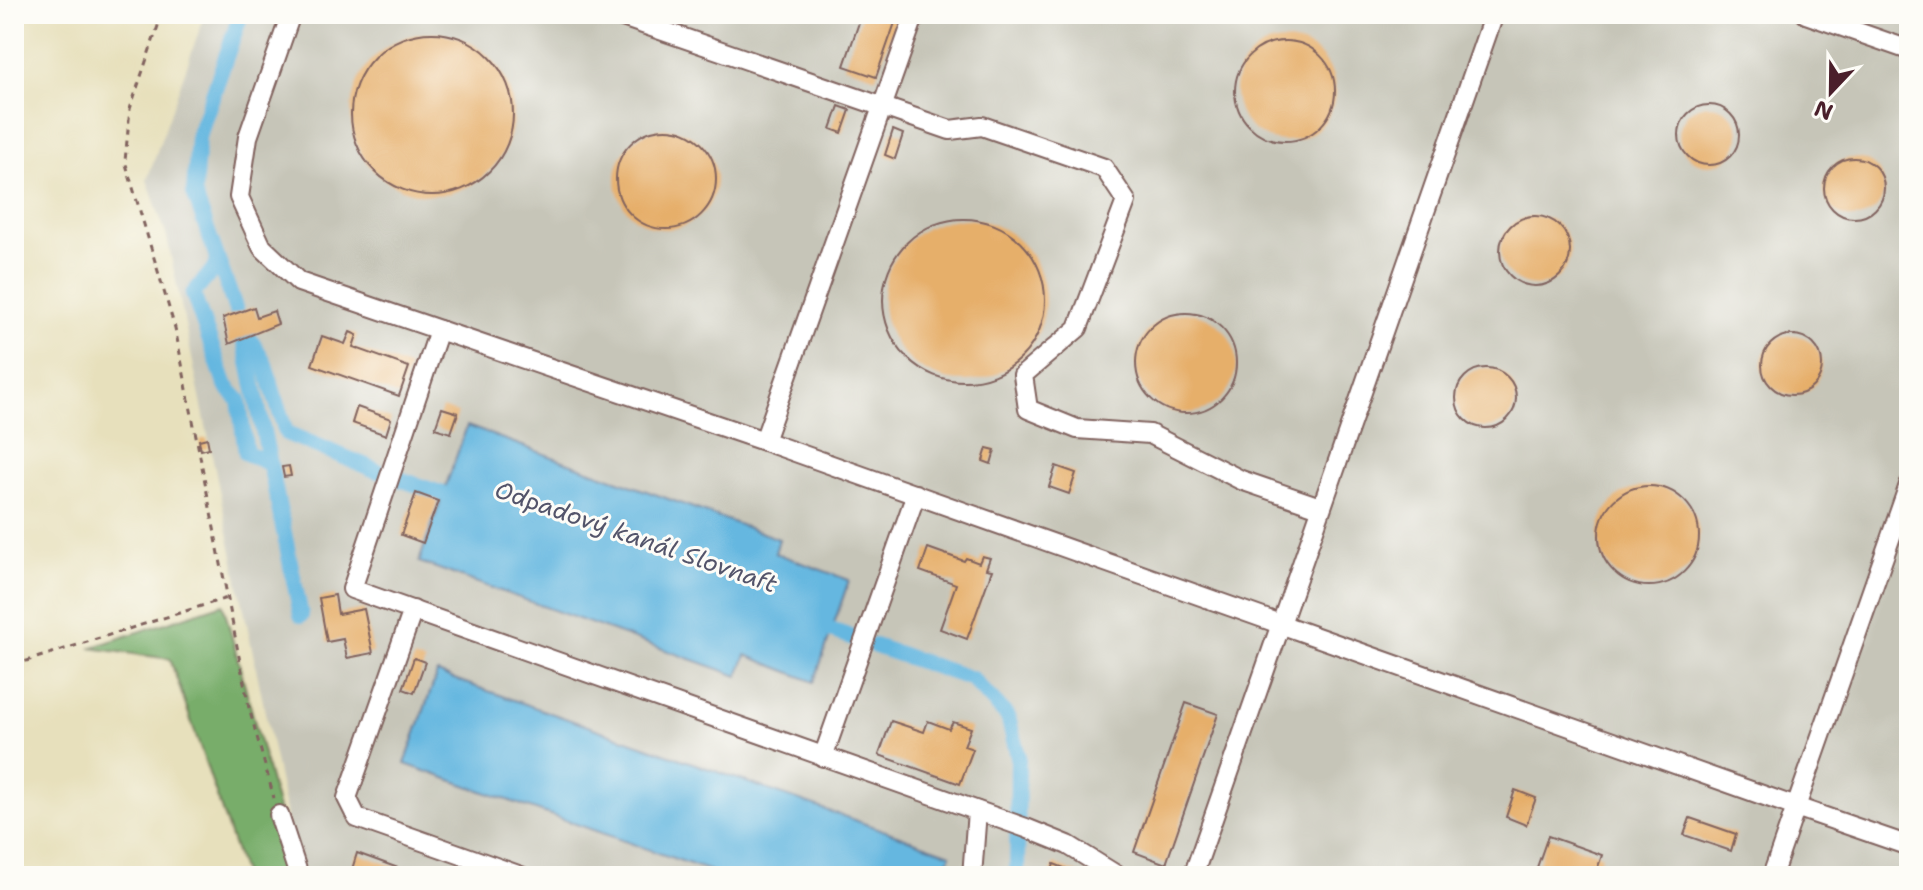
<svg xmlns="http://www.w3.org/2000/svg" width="1923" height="890" font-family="'Shantell Sans',sans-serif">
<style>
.industrial{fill:#c6c5b8}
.forest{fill:#78ad6a;stroke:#61664a;stroke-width:2}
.water{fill:#65b7e0;stroke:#586b86;stroke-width:2}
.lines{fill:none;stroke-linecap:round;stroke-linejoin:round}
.canal{stroke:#65b7e0;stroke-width:16}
.building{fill:#e6af6a}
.minor-casing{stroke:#81635e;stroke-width:22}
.path{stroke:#81635e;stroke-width:3;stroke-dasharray:6 6;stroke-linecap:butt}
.minor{stroke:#fff;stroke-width:18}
.labels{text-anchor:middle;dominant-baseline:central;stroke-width:6;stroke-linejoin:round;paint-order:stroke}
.water-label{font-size:24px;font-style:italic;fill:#53546a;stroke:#fdfcf7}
</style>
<rect width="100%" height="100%" fill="#fdfcf7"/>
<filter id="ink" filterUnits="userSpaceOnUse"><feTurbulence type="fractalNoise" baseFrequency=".0125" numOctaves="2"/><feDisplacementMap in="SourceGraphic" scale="16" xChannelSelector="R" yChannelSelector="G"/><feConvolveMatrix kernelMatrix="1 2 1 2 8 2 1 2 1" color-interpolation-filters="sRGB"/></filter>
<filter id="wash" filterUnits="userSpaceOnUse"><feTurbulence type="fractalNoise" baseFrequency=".006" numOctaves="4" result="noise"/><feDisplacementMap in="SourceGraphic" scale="32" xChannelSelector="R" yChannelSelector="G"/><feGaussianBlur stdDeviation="1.8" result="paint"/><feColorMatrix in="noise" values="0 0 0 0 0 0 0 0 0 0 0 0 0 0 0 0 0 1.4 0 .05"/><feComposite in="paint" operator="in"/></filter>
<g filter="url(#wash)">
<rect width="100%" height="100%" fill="#e7e0bc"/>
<polygon class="industrial" points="205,14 1909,14 1909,876 289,876 286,813 167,237 147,180"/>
<polygon class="forest" points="223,604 296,876 244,876 170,659 90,648"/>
<g class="water">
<polygon points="467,426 779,539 775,553 849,580 814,682 746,655 738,676 419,562"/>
<polygon points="437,673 951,854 943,876 724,876 405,764"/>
</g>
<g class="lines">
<g class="canal">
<polyline points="241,14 198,137 194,193 242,327 264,361 286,433 378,471"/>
<polyline points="217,265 193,294 226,386 239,400 246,453 270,464"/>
<polyline points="244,338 301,615"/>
<polyline points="400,479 463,501"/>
<polyline points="813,624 857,639"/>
<polyline points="875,646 972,679 1008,717 1018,756 1017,876"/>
</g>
</g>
<g id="blocks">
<g class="building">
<polygon points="862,14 898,14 876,77 844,66"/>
<circle cx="432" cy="114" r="81"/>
<circle cx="1285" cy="91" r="50"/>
<circle cx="1709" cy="135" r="30"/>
<polygon points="839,106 850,110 842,133 831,129"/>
<circle cx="666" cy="179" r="50"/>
<polygon points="893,130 903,134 895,159 885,155"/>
<circle cx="1854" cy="188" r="30"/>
<circle cx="1535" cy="251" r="35"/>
<circle cx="964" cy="300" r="81"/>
<polygon points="254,307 257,317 274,311 278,324 229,344 223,318"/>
<circle cx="1186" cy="363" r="50"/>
<polygon points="350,332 357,335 353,347 409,367 399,396 312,365 322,336 345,344"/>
<circle cx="1792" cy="365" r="30"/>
<circle cx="1486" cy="398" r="30"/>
<polygon points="357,407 391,419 386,435 352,423"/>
<polygon points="442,408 458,413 451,433 435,428"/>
<polygon points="207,438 209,448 201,450 199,440"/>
<polygon points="987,448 995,450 991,464 983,461"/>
<polygon points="289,466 291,476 284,477 282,467"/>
<polygon points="1056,466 1076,473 1069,494 1049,487"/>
<circle cx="1649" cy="536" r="50"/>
<polygon points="416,493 438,501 423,543 401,535"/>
<polygon points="928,548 964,561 966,558 979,563 982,556 990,558 986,569 992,570 967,639 940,629 956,584 920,571"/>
<polygon points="335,595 338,614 364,609 373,653 347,658 343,639 327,642 319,598"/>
<polygon points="414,658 425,662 414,693 403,689"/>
<polygon points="1186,703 1218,714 1166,864 1134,852"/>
<polygon points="891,721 924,732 928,721 949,729 953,722 971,728 964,746 973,749 960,784 879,755"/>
<polygon points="1515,790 1536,798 1526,825 1506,817"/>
<polygon points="1690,818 1736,834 1731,851 1684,835"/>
<polygon points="1548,836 1602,855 1595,876 1534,876"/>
<polygon points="357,853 420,876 350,876"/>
<polygon points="1054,864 1084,876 1050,876"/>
</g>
</g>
</g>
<g filter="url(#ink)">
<use href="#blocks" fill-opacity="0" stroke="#81635e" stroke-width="2"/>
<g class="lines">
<g class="minor-casing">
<g id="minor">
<polyline points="291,14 248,137 239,197 262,247 299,282 764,441 915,14"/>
<polyline points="614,14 950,130 982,126 1104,168 1126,201 1078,328 1023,375 1028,409 1077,429 1150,434 1241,480 1320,507"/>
<polyline points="1806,14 1909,50"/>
<polyline points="439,330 352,589 1026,828 1068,845 1118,876"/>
<polyline points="764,441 1796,807 1909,485"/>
<polyline points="413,610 347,798 357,818 521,876"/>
<polyline points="823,757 916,494"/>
<polyline points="279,815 299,876"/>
<polyline points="972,876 977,811"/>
<polyline points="1193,876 1494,14"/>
<polyline points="1772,876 1796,807 1909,846"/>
</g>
</g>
<g class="path">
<polyline points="162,14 130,109 125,161 175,328 249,708 274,798"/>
<polyline points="14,665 230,597"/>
</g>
<use href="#minor" class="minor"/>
</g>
</g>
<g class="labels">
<g class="water-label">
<text transform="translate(636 537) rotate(19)">Odpadový kanál Slovnaft</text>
</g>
</g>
<rect width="1923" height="890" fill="none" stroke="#fdfcf7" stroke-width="48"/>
<g transform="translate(1831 92) rotate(202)" stroke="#fdfcf7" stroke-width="6" paint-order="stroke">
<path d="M0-6L14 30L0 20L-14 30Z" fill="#4a1f2b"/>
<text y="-12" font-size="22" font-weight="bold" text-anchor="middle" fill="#4a1f2b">N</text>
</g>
</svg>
